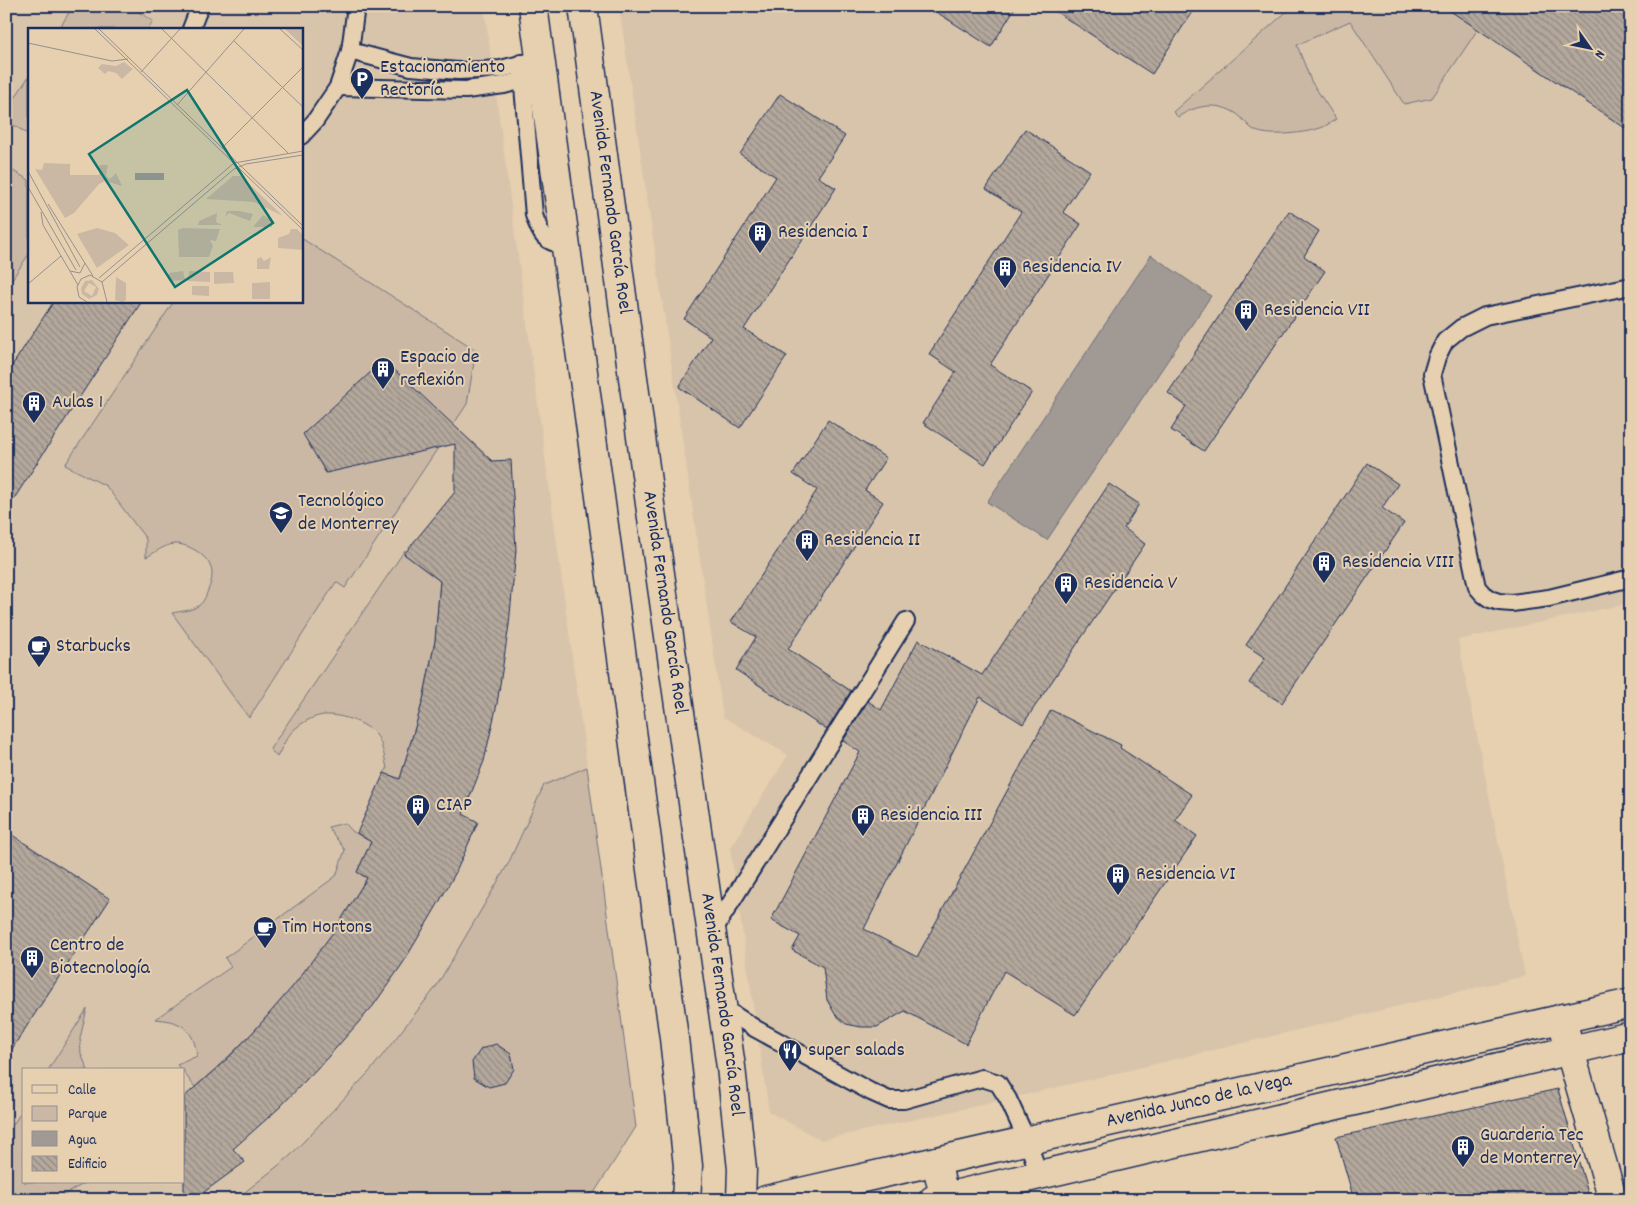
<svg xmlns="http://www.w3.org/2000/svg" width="1637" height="1206" font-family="Dekko,sans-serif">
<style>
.built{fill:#d8c4aa;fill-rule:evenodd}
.green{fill:#cab8a4;stroke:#727481}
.water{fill:#a19994;stroke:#6b6f7e}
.building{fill:url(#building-back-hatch);stroke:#1b2f5e}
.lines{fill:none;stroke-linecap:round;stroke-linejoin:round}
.lane-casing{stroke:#1b2f5e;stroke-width:20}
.street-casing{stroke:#1b2f5e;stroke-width:31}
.secondary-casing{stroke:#1b2f5e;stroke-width:31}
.lane{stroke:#e7d0b0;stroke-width:16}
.street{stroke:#e7d0b0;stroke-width:28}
.secondary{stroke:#e7d0b0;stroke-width:28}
.labels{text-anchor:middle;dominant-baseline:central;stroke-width:4;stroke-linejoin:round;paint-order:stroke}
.poi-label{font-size:20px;fill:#1b2f5e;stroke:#e7d0b0;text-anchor:start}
.street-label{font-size:20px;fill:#1b2f5e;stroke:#e7d0b0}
.inset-road{fill:none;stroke:#95908f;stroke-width:1}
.view{fill:#0f766e;fill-opacity:0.15;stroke:#0f766e;stroke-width:2.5}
.inset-edge{fill:none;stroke:#1b2f5e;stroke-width:2.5}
</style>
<defs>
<pattern id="building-back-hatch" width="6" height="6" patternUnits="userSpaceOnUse" patternTransform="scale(1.25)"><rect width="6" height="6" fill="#b4a89c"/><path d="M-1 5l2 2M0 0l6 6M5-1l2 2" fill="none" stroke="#928982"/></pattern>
</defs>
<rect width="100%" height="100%" fill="#e7d0b0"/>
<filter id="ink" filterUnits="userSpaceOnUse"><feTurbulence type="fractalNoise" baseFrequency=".02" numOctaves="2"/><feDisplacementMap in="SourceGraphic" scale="10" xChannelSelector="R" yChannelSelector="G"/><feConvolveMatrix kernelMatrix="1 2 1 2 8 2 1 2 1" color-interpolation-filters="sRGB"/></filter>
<g filter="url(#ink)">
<g class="built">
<path d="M 6,6 L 484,6 L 636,1127 L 594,1193 L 567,1200 L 6,1200 ZM 29,29 L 301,29 L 301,301 L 29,301 ZM 24,1070 L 184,1070 L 184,1182 L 24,1182 Z"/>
<polygon points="619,6 1631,6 1631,603 1458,640 1525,976 1008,1099 821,1140 769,1112 730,848 788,755 723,717"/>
</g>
<g class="green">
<polygon points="73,6 129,6 153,21 148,29 59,29"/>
<path d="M 1293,6 L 1443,6 L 1478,29 L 1432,98 L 1404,104 L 1350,21 L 1297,45 L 1311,81 L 1336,119 C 1332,122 1327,125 1323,127 C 1309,133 1267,138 1254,130 C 1247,126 1243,118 1237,114 C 1217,101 1196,105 1178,117 L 1173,112 Z"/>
<polygon points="29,76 29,135 6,120 6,112"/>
<polygon points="6,167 29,180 29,254 6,288"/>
<path d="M 301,238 L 476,350 L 467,404 L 345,588 L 336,582 L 249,718 L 172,613 C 181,611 191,611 198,606 C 204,602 206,596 208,590 C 210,586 212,580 212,575 C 213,558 189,543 174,544 C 164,545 155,553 146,557 L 146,539 L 106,486 L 65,465 L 174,301 L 301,301 Z"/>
<path d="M 405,550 L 404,554 L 440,581 L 435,641 L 423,700 L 400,779 L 384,773 L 387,769 C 385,759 383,748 379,739 C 370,723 341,714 324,715 C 314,716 303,722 296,728 C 287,735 282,748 277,757 L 270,749 Z"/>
<polygon points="587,767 636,1127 594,1193 567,1200 235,1200 289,1157 370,1071 436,987 508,864 544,785"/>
<path d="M 345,823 L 352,831 L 371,842 L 357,872 L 367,878 C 356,895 346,913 335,930 C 296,989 248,1041 195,1087 L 184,1073 L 184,1070 L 181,1070 L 177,1065 L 197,1056 C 194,1029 182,1021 155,1019 L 231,967 L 225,958 L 336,876 L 345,850 L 328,827 Z"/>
<polygon points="87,1009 80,1038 81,1054 88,1070 48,1070"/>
<polygon points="24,1108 24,1182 87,1182 54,1200 12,1200 6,1195 6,1135"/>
</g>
<polygon class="water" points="1151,255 1211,296 1047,540 987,502"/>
<g class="building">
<polygon points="927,6 1016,6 991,47"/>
<polygon points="1047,6 1196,6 1152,74"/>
<polygon points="1443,6 1631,6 1631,132"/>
<polygon points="780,94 845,136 818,177 836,188 744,329 787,356 740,428 679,387 711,337 684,319 776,177 740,154"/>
<polygon points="1025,129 1090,171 1063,212 1081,224 990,365 1032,392 985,464 923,423 956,372 929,354 1021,212 986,189"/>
<polygon points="1289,211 1319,231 1304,256 1325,271 1204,451 1171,430 1186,406 1168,393"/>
<polygon points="54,301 142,301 6,511 6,375"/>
<polygon points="384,360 492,461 511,460 516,550 509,625 497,704 484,761 463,814 478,822 456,872 438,904 403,963 373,1006 328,1057 279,1108 233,1149 245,1162 193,1200 184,1200 184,1097 228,1058 255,1030 294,985 334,931 367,878 357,872 371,842 357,833 384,773 400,779 423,700 435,641 440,581 404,554 455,492 455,444 326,473 303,434"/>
<polygon points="828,420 886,458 865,490 883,502 788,649 851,691 827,730 736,670 756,637 731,622 817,490 793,474"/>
<polygon points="1367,463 1398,484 1382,508 1404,523 1282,703 1249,683 1265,658 1246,645"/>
<polygon points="1109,484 1139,504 1124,528 1145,544 1023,724 980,697 864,929 917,957 1051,710 1121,745 1120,748 1192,795 1175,820 1197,836 1075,1015 1004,971 966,1044 905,1011 877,1027 861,1027 846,1024 835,1014 827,1000 823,967 792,950 800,936 771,920 860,752 843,741 868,701 881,710 918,640 982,675"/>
<polygon points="6,831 110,899 6,1058"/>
<polygon points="496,1044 511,1054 514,1069 505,1083 489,1087 474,1078 472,1062 481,1049"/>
<polygon points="1558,1089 1590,1200 1354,1200 1336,1137"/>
</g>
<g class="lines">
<g class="lane-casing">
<g id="lane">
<polyline points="191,29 200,6"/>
<polyline points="350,51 411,67 458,71 501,69 532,61"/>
<path d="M 521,63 L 534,215 C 541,236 544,242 566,246"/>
<polyline points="338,87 466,90 504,85 542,75"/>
<polyline points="301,136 315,121 338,87 350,51 356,6"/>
<polyline points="1631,286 1485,316 1461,328 1445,341 1437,357 1432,374 1477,587 1483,594 1490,599 1499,602 1512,603 1549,598 1631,578"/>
<polyline points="712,933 906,621"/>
<polyline points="722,1007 756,1029 871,1092 889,1100 904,1100 982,1078 998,1083 1008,1099 1027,1140 1039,1174"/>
</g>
</g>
<g class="street-casing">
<g id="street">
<polyline points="1562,1018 1570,1051 1613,1200"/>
<polyline points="936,1161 945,1200"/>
</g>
</g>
<g class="secondary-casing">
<g id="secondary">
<polyline points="533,6 674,1038 688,1166 686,1200"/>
<path id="s1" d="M 583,6 L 650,504 L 731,1067 L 742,1169 L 741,1200"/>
<path id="s2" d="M 766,1200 L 1631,1003"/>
<polyline points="933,1200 1631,1036"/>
</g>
</g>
<use href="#lane" class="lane"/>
<use href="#street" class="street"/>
<use href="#secondary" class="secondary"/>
</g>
</g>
<defs>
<g id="parking-pin" transform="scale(1.25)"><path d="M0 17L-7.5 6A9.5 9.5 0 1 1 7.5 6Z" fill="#1b2f5e" stroke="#e7d0b0"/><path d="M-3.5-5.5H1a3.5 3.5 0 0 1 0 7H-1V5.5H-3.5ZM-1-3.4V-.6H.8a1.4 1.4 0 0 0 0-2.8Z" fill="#fff"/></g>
<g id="building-pin" transform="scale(1.25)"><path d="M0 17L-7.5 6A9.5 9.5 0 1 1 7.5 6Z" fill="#1b2f5e" stroke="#e7d0b0"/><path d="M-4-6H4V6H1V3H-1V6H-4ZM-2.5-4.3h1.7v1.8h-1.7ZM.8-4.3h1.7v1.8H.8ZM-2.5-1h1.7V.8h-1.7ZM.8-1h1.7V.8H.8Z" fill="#fff"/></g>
<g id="university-pin" transform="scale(1.25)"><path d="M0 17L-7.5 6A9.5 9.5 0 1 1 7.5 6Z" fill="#1b2f5e" stroke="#e7d0b0"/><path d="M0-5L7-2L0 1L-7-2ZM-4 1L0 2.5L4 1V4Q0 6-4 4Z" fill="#fff"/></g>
<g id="cafe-pin" transform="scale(1.25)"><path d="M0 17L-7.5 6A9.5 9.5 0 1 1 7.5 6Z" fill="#1b2f5e" stroke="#e7d0b0"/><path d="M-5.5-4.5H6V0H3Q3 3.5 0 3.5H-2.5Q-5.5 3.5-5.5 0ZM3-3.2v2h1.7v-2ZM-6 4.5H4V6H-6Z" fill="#fff"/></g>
<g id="restaurant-pin" transform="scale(1.25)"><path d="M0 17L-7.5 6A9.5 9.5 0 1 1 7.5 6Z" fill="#1b2f5e" stroke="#e7d0b0"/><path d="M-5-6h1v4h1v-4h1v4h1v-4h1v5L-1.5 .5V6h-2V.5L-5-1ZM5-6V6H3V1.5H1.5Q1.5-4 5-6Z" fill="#fff"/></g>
</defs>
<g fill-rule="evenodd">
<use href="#parking-pin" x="362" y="79"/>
<use href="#building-pin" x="760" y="233"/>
<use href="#building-pin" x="1005" y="268"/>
<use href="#building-pin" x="1246" y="311"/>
<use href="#building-pin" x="383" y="369"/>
<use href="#building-pin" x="34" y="403"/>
<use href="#university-pin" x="281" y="513"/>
<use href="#building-pin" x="807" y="541"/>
<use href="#building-pin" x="1324" y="563"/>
<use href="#building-pin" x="1066" y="584"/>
<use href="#cafe-pin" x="39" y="647"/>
<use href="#building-pin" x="418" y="806"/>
<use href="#building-pin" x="863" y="816"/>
<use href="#building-pin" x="1118" y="875"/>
<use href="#cafe-pin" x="265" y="928"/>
<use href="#building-pin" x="32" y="958"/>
<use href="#restaurant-pin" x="790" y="1051"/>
<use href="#building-pin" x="1463" y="1147"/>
</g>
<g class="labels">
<g class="poi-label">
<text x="380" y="68">Estacionamiento<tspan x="380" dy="23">Rectoría</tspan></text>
<text x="778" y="233">Residencia I</text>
<text x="1022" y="268">Residencia IV</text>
<text x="1264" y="311">Residencia VII</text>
<text x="400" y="358">Espacio de<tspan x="400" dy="23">reflexión</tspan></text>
<text x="52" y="403">Aulas 1</text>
<text x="298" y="502">Tecnológico<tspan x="298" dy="23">de Monterrey</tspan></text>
<text x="824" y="541">Residencia II</text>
<text x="1342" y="563">Residencia VIII</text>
<text x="1084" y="584">Residencia V</text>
<text x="56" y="647">Starbucks</text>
<text x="436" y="806">CIAP</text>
<text x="880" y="816">Residencia III</text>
<text x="1136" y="875">Residencia VI</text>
<text x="282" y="928">Tim Hortons</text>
<text x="50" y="946">Centro de<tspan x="50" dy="23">Biotecnología</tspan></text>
<text x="808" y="1051">super salads</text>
<text x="1480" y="1136">Guarderia Tec<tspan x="1480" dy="23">de Monterrey</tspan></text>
</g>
<g class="street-label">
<text stroke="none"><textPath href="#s1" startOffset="198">Avenida Fernando García Roel</textPath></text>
<text stroke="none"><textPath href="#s1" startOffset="602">Avenida Fernando García Roel</textPath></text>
<text stroke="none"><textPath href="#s1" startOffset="1008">Avenida Fernando García Roel</textPath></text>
<text stroke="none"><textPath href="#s2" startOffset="444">Avenida Junco de la Vega</textPath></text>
</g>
</g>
<g transform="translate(28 28)">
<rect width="275" height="275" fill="#e7d0b0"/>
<path d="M 257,1 L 275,1 L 275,18 ZM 96,34 L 105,41 L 94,51 L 88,45 L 80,43 L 77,46 L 70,40 L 74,36 L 88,38 ZM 16,135 L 42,136 L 42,147 L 71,147 L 72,137 L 80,137 L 78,148 L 82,151 L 88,145 L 94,158 L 77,153 L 71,156 L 46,185 L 37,190 L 7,141 L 14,142 ZM 205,148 L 213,148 L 255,188 L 226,174 L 178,171 ZM 199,183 L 212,183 L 225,186 L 222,193 L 201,185 L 197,189 ZM 189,185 L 188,194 L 194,197 L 170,197 L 171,193 ZM 235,187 L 244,193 L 244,199 L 225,199 ZM 69,200 L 87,205 L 101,217 L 69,240 L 49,206 ZM 155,200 L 192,201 L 188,213 L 182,212 L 185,218 L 181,229 L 151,229 L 150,202 ZM 263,201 L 269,201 L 275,207 L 275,222 L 250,220 L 250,210 L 261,206 ZM 233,229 L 236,233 L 243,229 L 241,241 L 229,241 L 229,231 ZM 155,243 L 157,252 L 141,253 L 141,245 ZM 161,243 L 182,244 L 182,254 L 160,253 ZM 186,244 L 205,244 L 206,255 L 186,256 ZM 88,249 L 98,255 L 98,272 L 94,274 L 87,272 ZM 64,252 L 71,261 L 69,267 L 61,271 L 54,266 L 53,260 L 57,253 ZM 61,255 L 68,259 L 64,268 L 56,263 ZM 242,254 L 242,271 L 224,271 L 224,255 ZM 164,258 L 181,258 L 181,268 L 164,267 Z" fill="#cab8a4" fill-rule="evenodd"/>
<path d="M 107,145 L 136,145 L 136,152 L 107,152 Z" fill="#a19994"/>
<path class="inset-road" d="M 67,1 L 275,202M 71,1 L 275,198M 134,1 L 260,125M 252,1 L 275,22M 206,13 L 275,79M 0,15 L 84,33 L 100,31M 113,44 L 152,1M 149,77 L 216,1M 194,120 L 275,39M 0,143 L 52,239M 0,159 L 48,242M 20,176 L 65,248M 13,184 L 15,197 L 50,257M 42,243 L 52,245 L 57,235M 71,250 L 206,135 L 275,123M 74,254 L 206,141 L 218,136 L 275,127M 0,256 L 33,228M 59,274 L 51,269 L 49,259 L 53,251 L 62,247 L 74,254 L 79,274"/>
<path class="view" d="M 159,62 L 245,195 L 147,259 L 61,126 Z"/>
<rect width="275" height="275" class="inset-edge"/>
</g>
<rect width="1637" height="1206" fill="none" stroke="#e7d0b0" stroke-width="25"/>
<rect x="12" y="12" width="1612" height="1181" fill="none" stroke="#1b2f5e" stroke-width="2" filter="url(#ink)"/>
<rect x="22" y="1068" width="162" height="115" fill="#e7d0b0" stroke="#95908f"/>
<rect x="32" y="1085" width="25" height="8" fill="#e7d0b0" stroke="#95908f"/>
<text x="68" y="1094" font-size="15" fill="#1b2f5e">Calle</text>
<rect x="32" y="1106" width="25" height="15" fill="#cab8a4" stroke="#95908f"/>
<text x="68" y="1118" font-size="15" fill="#1b2f5e">Parque</text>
<rect x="32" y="1131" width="25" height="15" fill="#a19994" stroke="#95908f"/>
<text x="68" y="1144" font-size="15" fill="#1b2f5e">Agua</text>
<rect x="32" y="1156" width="25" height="15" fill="url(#building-back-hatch)" stroke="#95908f"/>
<text x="68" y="1168" font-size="15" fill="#1b2f5e">Edificio</text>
<g transform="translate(1590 48) rotate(123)" stroke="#e7d0b0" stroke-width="4" paint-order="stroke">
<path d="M0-4L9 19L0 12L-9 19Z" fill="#1b2f5e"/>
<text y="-8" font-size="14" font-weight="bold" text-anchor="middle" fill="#1b2f5e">N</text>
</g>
</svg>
